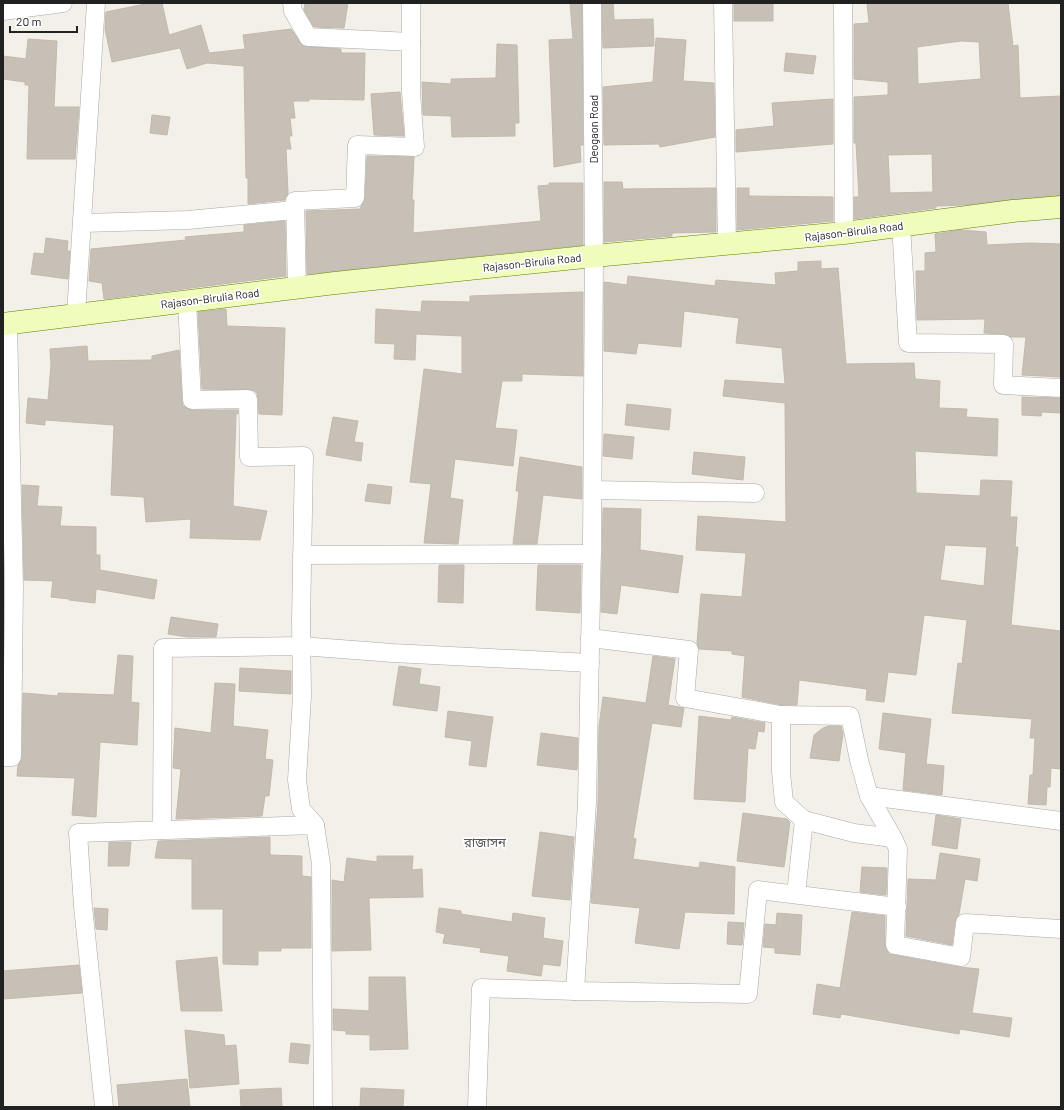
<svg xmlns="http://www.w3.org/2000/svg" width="1064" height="1110" font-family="Barlow,'Noto Sans Bengali',sans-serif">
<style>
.building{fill:#c7c0b7;stroke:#c4b9a9;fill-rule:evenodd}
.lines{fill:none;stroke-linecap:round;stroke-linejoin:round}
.street-casing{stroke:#a8a8a8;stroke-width:19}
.secondary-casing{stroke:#608100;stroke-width:23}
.street{stroke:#fff;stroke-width:18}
.secondary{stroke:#f0fcbb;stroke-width:22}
.labels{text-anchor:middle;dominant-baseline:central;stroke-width:3.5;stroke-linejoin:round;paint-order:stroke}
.street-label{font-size:11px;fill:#212121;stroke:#fff}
.quarter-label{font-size:13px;fill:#545454;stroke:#fff}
</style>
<rect width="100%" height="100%" fill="#f2f0e8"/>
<g class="building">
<polygon points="150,3 162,3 169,35 201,25 209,53 245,49 243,35 291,29 303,46 341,49 341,53 365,53 364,100 309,99 309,101 293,101 295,118 290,118 292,136 289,136 291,149 286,149 288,193 285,200 248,204 248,178 246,178 244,66 207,63 187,69 180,48 112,62 105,29 106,12"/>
<polygon points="305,3 348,3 344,28 314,27 304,10"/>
<polygon points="570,3 582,3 583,145 580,145 581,162 554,167 549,40 573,39"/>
<polygon points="602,3 613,3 614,20 653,19 654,46 603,48"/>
<rect x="734" y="3" width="39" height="18"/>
<path d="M 867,3 L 1008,3 L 1013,46 L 1018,45 L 1020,98 L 1061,96 L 1061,195 L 965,205 L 936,206 L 936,208 L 854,219 L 854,197 L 859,197 L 856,143 L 854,143 L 854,97 L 888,95 L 888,82 L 854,79 L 854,24 L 869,23 ZM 961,41 L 979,42 L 981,79 L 918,84 L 917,47 ZM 932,154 L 933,192 L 890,193 L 888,155 Z"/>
<polygon points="656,38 686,40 683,81 714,83 715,137 660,147 659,144 604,145 603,87 653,82"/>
<polygon points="28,39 57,41 54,107 79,107 75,159 27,159 29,85 25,85 25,82 3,79 3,56 26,59"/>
<polygon points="497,44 517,45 519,123 515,123 515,136 452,137 451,116 423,115 422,82 451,84 451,79 496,78"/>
<polygon points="786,53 816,56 813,74 784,71"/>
<polygon points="400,92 404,136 374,135 371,94"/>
<polygon points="833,99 833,144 736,152 736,130 774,126 772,103"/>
<polygon points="152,115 170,117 167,135 150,133"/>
<polygon points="367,156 414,157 412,200 414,200 413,233 541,221 538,186 549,185 549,183 583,183 583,245 307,274 306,211 360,209 365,198"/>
<polygon points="604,182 622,182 623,189 716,188 716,232 672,233 672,236 604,242"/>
<polygon points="737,188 749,188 749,196 833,197 833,221 737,230"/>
<polygon points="285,221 286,276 104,299 102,283 89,281 91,249 186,240 185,237 244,232 244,225"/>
<polygon points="961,230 986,232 987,245 1029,243 1061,244 1061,377 1022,375 1026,337 1011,337 1004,334 984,333 985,319 917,320 916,271 925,271 925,253 936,252 935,234"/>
<polygon points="46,238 68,241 67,251 70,251 68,279 31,274 34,253 44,254"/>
<path d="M 821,261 L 821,269 L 838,268 L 846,364 L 914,363 L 915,379 L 940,381 L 939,408 L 967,409 L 966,417 L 998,419 L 997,456 L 915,451 L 916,493 L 980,496 L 981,480 L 1012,481 L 1010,517 L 1017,517 L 1015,547 L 1018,547 L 1011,625 L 1061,631 L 1061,769 L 1051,768 L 1050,787 L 1047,787 L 1046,805 L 1028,804 L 1030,775 L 1033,775 L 1035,738 L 1030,738 L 1032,719 L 952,713 L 958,663 L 962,664 L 967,620 L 924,615 L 916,675 L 888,672 L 884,702 L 866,700 L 867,689 L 799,680 L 797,705 L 782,705 L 742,697 L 745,656 L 732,654 L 732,651 L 699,649 L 697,643 L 701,594 L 742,597 L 746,553 L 696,550 L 698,516 L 786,522 L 785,403 L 723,396 L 725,380 L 785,384 L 782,348 L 736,343 L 739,318 L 684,311 L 681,347 L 638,343 L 636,354 L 604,351 L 604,282 L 627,285 L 628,276 L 715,286 L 716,280 L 776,285 L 775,273 L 798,271 L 798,262 ZM 945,545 L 987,547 L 984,586 L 940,580 Z"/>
<polygon points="583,292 583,376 522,374 522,381 502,381 495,428 517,430 513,466 455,459 450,498 463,500 458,544 424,543 431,484 410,482 424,369 462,374 462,336 416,334 415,360 394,359 395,344 375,343 376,309 421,312 422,301 470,302 470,296"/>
<polygon points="226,309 227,326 285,328 282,415 259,414 258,398 257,393 253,390 202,389 198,312"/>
<polygon points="87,346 88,361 152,360 152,356 179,350 182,401 183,406 192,410 238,410 238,414 236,414 233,506 267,511 260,540 190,538 191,519 146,522 144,497 111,495 114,425 45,420 45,425 26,423 28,398 48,400 51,365 50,349"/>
<polygon points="1022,397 1061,398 1061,413 1042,412 1041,416 1022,415"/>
<polygon points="627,404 671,409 669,430 625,425"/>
<polygon points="333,417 358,421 354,442 363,443 361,461 326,455"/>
<polygon points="604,434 634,437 632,459 603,456"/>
<polygon points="694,452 745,457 743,480 692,474"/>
<polygon points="520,457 582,467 582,499 543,495 537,544 513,544 519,491 516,491"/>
<polygon points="368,484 392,487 390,504 365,501"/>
<polygon points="22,485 39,486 37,506 62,507 60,526 96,527 96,555 100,555 100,570 157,580 154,599 96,589 95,603 69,600 69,599 51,597 53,581 24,580"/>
<polygon points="603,508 641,509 640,550 683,556 678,593 621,585 617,614 601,612"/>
<polygon points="439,565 464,565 463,603 438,602"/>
<polygon points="538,565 581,565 580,613 536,610"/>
<polygon points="171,617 218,624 216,637 188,637 168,634"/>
<polygon points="118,655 133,656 131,702 139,703 137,745 100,742 96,817 72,815 75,778 17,776 18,765 22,757 23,693 58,696 58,693 114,695"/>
<polygon points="653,656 675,659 668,705 684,708 681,727 652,723 633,838 636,839 633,859 699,868 700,862 735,867 734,914 685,912 679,949 635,943 640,908 591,903 598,803 599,726 603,697 646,703"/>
<polygon points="399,666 421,669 419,684 440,687 437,711 393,705"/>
<polygon points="240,668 291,671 291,694 239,691"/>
<polygon points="215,683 235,684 233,726 268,730 265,759 273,760 269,796 265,796 262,816 176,819 181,769 173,768 175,728 211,733"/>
<polygon points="448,711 493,717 486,767 469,765 472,741 445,737"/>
<polygon points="883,713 931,719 926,764 944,766 942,795 903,790 906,753 879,749"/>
<polygon points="699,716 731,720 732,717 765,723 764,732 758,731 755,749 748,748 745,802 694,799"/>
<polygon points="829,726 841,726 843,734 839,761 810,758 814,735 823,728"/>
<polygon points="541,733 578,738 577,770 537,765"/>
<polygon points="743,813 787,819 790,822 784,867 737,861"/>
<polygon points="936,815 961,819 957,849 932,845"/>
<polygon points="540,832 574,837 570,900 532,896"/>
<polygon points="270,837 270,855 302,856 302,876 311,877 311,948 281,948 281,951 258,951 258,965 223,964 223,909 192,909 192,859 155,858 158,841"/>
<polygon points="109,842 131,842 129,866 108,866"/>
<polygon points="940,853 980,859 977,881 965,879 959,914 955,922 952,945 906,936 908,879 936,880"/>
<polygon points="377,856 413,856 412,870 422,869 423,897 369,898 371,950 332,951 332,880 344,882 347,858 377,862"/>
<polygon points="862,867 887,868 886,895 860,892"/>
<polygon points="94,908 108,909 107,930 96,929"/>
<polygon points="439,908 461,911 461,914 512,922 513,913 545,918 543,938 563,941 560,966 543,964 541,976 507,971 509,956 480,952 481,948 443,943 445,934 436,932"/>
<polygon points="852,912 885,916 885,945 889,954 959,967 979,969 972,1013 1012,1018 1009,1037 960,1029 959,1034 841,1014 840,1018 813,1014 817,984 840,988"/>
<polygon points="777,913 802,915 800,955 775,953 775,948 763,947 765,924 776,925"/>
<polygon points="728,922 744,923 742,945 727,944"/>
<polygon points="217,957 222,1011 181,1011 176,961"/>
<polygon points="79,965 82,993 3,999 3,971"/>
<polygon points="369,977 405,977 408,1049 370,1050 370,1035 346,1034 346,1031 333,1030 333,1009 369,1011"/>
<polygon points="185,1030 224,1035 225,1046 236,1045 239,1084 190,1088"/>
<polygon points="291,1043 310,1045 308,1064 289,1062"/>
<polygon points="187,1079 190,1107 119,1107 117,1085"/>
<polygon points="281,1088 282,1107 241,1107 240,1090"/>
<polygon points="361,1088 404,1090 403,1107 360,1107"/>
</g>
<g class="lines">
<g class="street-casing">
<g id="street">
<polyline points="292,3 293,11 308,37 411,42 411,92 415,147 357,145 355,198 295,201 297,287"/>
<polyline points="723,3 727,245"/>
<polyline points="843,3 844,233"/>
<polyline points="3,11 63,3"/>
<polyline points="411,42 411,3"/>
<polyline points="83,223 188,220 295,210"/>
<polyline points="901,225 908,343 1004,344 1003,385 1061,388"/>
<polyline points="187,301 192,400 248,399 249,457 304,456 301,622 302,696 297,780 301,809 315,825"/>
<polyline points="76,314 96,3"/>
<polyline points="593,490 755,493"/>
<polyline points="302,555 592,554"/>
<polyline points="590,638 689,650 685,698 781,715"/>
<polyline points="3,757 12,757 14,586 8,324"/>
<polyline points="869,796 1061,821"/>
<polyline points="162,830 163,648 301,646 393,653 590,663"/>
<polyline points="893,838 869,796 859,760 850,716 781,715 781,772 784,802 804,820 854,833 893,838 898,849 895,945 961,957 965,923 1061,929"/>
<polyline points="796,894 804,820"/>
<polyline points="575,991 748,994 758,890 897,907"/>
<polyline points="104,1107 83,906 78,833 315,825 321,864 323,1107"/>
<polyline points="477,1107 481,988 575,991 587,803 592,545 594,256 592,3"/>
</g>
</g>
<g class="secondary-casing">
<polyline id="secondary" points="3,324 335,283 594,256 844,233 1013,211 1061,207"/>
</g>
<use href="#street" class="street"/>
<use href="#secondary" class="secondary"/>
</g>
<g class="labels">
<g class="street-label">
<text transform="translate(593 129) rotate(-90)">Deogaon Road</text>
<text transform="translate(854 231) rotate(-7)">Rajason-Birulia Road</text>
<text transform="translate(532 262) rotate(-6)">Rajason-Birulia Road</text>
<text transform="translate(210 298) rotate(-7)">Rajason-Birulia Road</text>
</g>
<g class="quarter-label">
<text x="485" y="842">রাজাসন</text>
</g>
</g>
<rect width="1064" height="1110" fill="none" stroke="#212121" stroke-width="8"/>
<path d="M10 26v6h67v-6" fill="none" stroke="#212121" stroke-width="2"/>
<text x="16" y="26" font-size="12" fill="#212121" stroke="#ffffff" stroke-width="3" paint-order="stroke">20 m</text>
</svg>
